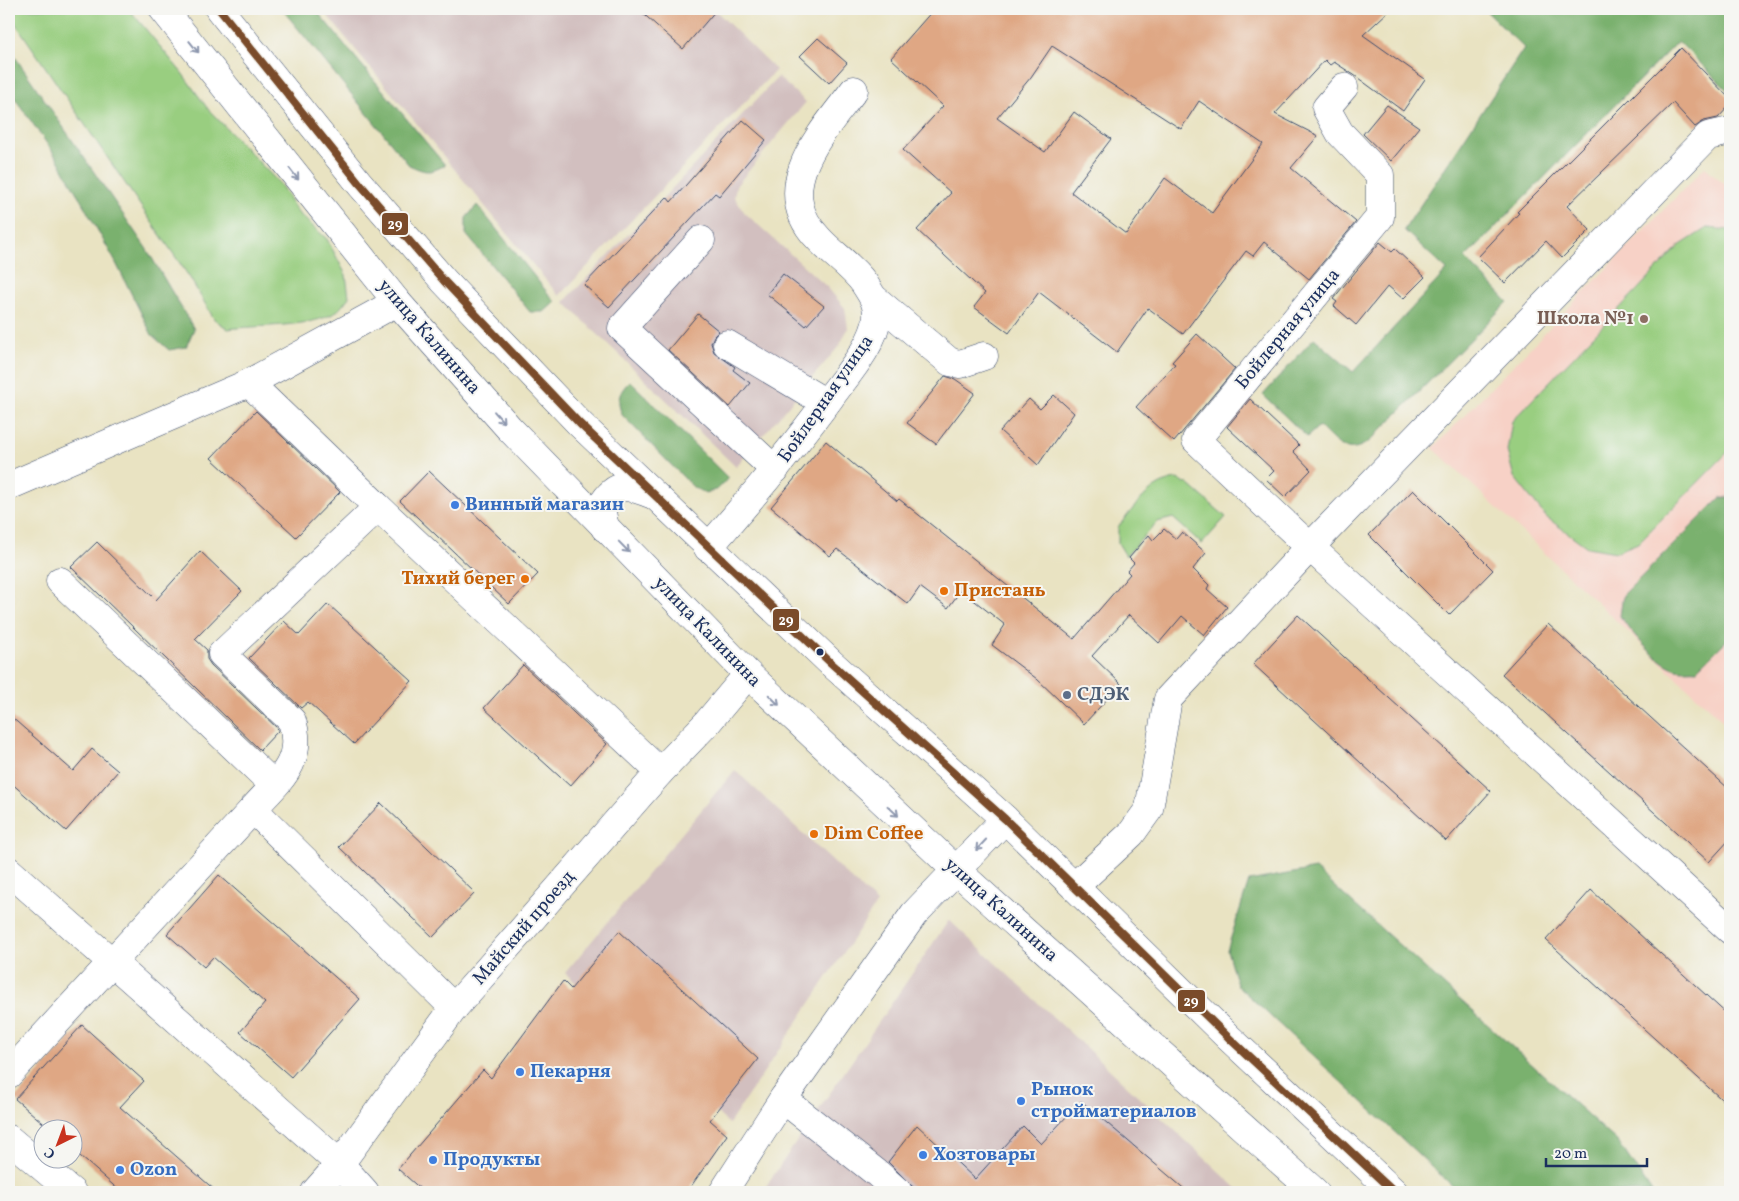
<svg xmlns="http://www.w3.org/2000/svg" width="1739" height="1201" font-family="Vollkorn,serif">
<style>
.built{fill:#f7d1c6}
.industrial{fill:#d2bfbf}
.green{fill:#99ce80;stroke:#5a7e6f}
.forest{fill:#7ab16e;stroke:#4a7066}
.building{fill:#dfa784;fill-rule:evenodd}
.lines{fill:none;stroke-linecap:round;stroke-linejoin:round}
.minor-casing{stroke:#3a4a6d;stroke-width:29}
.highway-casing{stroke:#3a4a6d;stroke-width:29}
.minor{stroke:#fff;stroke-width:28}
.highway{stroke:#fff;stroke-width:28}
.bus-1-casing{stroke:#f6f6f2;stroke-width:11}
.bus-1{stroke:#7a4b2a;stroke-width:8}
.oneway{stroke:#8d97ae}
.education-dot{fill:#8d6e63;stroke:#f6f6f2;stroke-width:2}
.shop-dot{fill:#3f7fe0;stroke:#f6f6f2;stroke-width:2}
.food-dot{fill:#e8710a;stroke:#f6f6f2;stroke-width:2}
.bus-dot{fill:#1b2f5e;stroke:#f6f6f2;stroke-width:2}
.service-dot{fill:#5c6f8a;stroke:#f6f6f2;stroke-width:2}
.labels{text-anchor:middle;dominant-baseline:central;stroke-width:4;stroke-linejoin:round;paint-order:stroke}
.education-label{font-size:19px;font-weight:bold;fill:#785e54;stroke:#f6f6f2;text-anchor:end}
.street-label{font-size:19px;fill:#1b2f5e;stroke:#f6f6f2}
.shop-label{font-size:19px;font-weight:bold;fill:#366cbe;stroke:#f6f6f2;text-anchor:start}
.food-label{font-size:19px;font-weight:bold;fill:#c56008;stroke:#f6f6f2;text-anchor:start}
.service-label{font-size:19px;font-weight:bold;fill:#4e5e75;stroke:#f6f6f2;text-anchor:start}
.line-badge{stroke:#f6f6f2;stroke-width:2}
.badge-label{font-size:14px;text-anchor:middle;font-weight:bold;fill:#fff}
</style>
<rect width="100%" height="100%" fill="#f6f6f2"/>
<filter id="ink" filterUnits="userSpaceOnUse"><feTurbulence type="fractalNoise" baseFrequency=".02" numOctaves="2"/><feDisplacementMap in="SourceGraphic" scale="10" xChannelSelector="R" yChannelSelector="G"/><feConvolveMatrix kernelMatrix="1 2 1 2 8 2 1 2 1" color-interpolation-filters="sRGB"/></filter>
<filter id="wash" filterUnits="userSpaceOnUse"><feTurbulence type="fractalNoise" baseFrequency=".0096" numOctaves="4" result="noise"/><feDisplacementMap in="SourceGraphic" scale="20" xChannelSelector="R" yChannelSelector="G"/><feGaussianBlur stdDeviation="1.12" result="paint"/><feColorMatrix in="noise" values="0 0 0 0 0 0 0 0 0 0 0 0 0 0 0 0 0 1.4 0 .05"/><feComposite in="paint" operator="in"/></filter>
<g filter="url(#wash)">
<rect width="100%" height="100%" fill="#e9e3c2"/>
<polygon class="built" points="1705,167 1730,189 1730,728 1433,448"/>
<g class="industrial">
<polygon points="322,9 714,9 776,70 559,296"/>
<polygon points="778,77 806,102 736,186 734,197 745,213 827,287 845,308 848,328 840,345 736,467 564,302"/>
<polygon points="735,770 877,903 729,1124 565,973"/>
<polygon points="949,920 1241,1192 762,1192"/>
</g>
<g class="green">
<path d="M 9,9 L 129,9 L 182,73 L 208,109 L 280,184 L 298,213 L 327,239 L 346,275 L 349,297 C 345,302 341,308 336,312 C 313,328 256,325 228,329 L 214,319 L 190,278 L 9,14 Z"/>
<polygon points="1707,228 1730,230 1730,450 1638,543 1616,552 1587,547 1546,517 1514,477 1507,451 1512,421 1679,246"/>
<path d="M 1177,479 L 1188,484 L 1226,517 L 1202,544 L 1173,518 L 1157,522 L 1126,556 L 1118,543 L 1118,527 C 1135,507 1150,482 1177,479 Z"/>
</g>
<g class="forest">
<path d="M 282,9 L 315,9 L 445,165 C 429,174 425,172 409,165 Z"/>
<path d="M 1484,9 L 1730,9 L 1730,93 L 1678,41 L 1465,258 L 1508,302 L 1371,440 C 1347,458 1337,444 1319,426 L 1307,437 L 1263,395 L 1314,338 L 1353,372 L 1447,270 L 1404,230 L 1524,48 Z"/>
<polygon points="9,48 146,248 194,329 186,347 169,350 152,335 115,261 57,158 9,90"/>
<polygon points="477,205 555,302 544,312 530,312 466,234 466,218"/>
<path d="M 630,381 L 728,478 L 718,489 L 706,493 L 694,488 L 622,415 C 616,399 619,392 630,381 Z"/>
<path d="M 1730,497 L 1730,637 L 1697,670 C 1691,669 1683,671 1677,669 C 1657,664 1631,632 1620,616 L 1623,595 L 1720,498 Z"/>
<polygon points="1315,869 1619,1143 1652,1192 1459,1192 1237,985 1227,950 1249,881"/>
</g>
<g id="blocks">
<g class="building">
<polygon points="638,9 717,9 683,49"/>
<path d="M 934,9 L 1391,9 L 1363,35 L 1425,79 L 1403,111 L 1354,75 L 1334,62 L 1330,65 L 1325,60 L 1275,114 L 1318,136 L 1291,168 L 1356,222 L 1309,279 L 1264,242 L 1253,256 L 1246,251 L 1183,334 L 1148,308 L 1117,352 L 1039,292 L 1009,333 L 974,307 L 985,293 L 917,230 L 951,193 L 903,150 L 943,106 L 891,58 ZM 1052,46 L 1181,129 L 1199,101 L 1263,144 L 1212,213 L 1165,178 L 1126,234 L 1071,192 L 1111,139 L 1074,112 L 1045,152 L 997,118 L 1031,77 Z"/>
<polygon points="818,38 847,63 829,83 800,56"/>
<polygon points="1681,48 1730,99 1730,105 1718,118 1704,121 1695,127 1673,103 1567,206 1590,230 1562,258 1546,241 1505,283 1478,257 1519,213 1517,212"/>
<polygon points="1387,105 1419,127 1391,161 1363,134"/>
<polygon points="743,120 766,140 719,196 715,193 609,307 584,285 667,197 671,202"/>
<polygon points="1380,242 1392,252 1395,249 1425,277 1403,299 1388,286 1356,325 1334,306 1337,302 1333,299"/>
<polygon points="783,274 824,306 806,326 767,294"/>
<polygon points="698,314 719,331 714,336 711,343 714,352 735,367 733,370 750,383 730,407 668,350"/>
<polygon points="1197,334 1235,369 1174,442 1136,407 1175,364 1172,362"/>
<polygon points="945,376 955,379 975,393 936,444 907,423"/>
<polygon points="1054,395 1074,413 1038,465 1000,431 1029,399 1040,409"/>
<polygon points="1250,399 1299,445 1293,451 1311,470 1285,497 1266,479 1274,471 1227,427"/>
<polygon points="256,411 340,492 296,537 211,458"/>
<polygon points="826,441 897,501 899,499 1074,639 1130,574 1127,571 1134,563 1129,558 1149,535 1153,540 1164,529 1176,539 1182,532 1206,553 1193,569 1209,585 1207,589 1227,607 1204,635 1182,616 1159,643 1129,615 1092,656 1121,684 1084,724 1037,679 992,645 1005,625 961,590 948,608 920,587 908,604 837,549 830,556 771,507"/>
<polygon points="429,471 538,574 509,604 400,501"/>
<polygon points="1413,490 1493,570 1449,615 1369,535"/>
<polygon points="97,542 156,600 200,551 242,591 195,639 207,650 207,659 211,665 278,729 278,731 260,750 71,567"/>
<polygon points="328,604 412,681 354,744 308,702 301,708 249,658 284,621 299,635"/>
<polygon points="1298,615 1491,791 1446,841 1253,664"/>
<polygon points="1548,624 1730,790 1730,839 1709,862 1502,674"/>
<polygon points="523,665 607,744 570,786 484,708"/>
<polygon points="9,715 73,771 92,749 118,771 66,831 9,781"/>
<polygon points="381,803 475,893 433,937 339,847"/>
<polygon points="219,875 360,999 291,1077 240,1032 265,1003 213,957 204,967 167,934"/>
<polygon points="1591,890 1730,1017 1730,1107 1546,940"/>
<polygon points="619,931 758,1059 710,1120 727,1135 687,1192 424,1192 398,1169 483,1070 491,1078 563,981 571,989"/>
<polygon points="82,1025 144,1081 120,1107 217,1192 121,1192 72,1149 72,1128 49,1128 15,1099"/>
<polygon points="1081,1101 1188,1192 918,1192 888,1162 917,1125 975,1179 1023,1126 1041,1144"/>
</g>
</g>
</g>
<g filter="url(#ink)">
<use href="#blocks" fill-opacity="0" stroke="#3a4a6d" stroke-width="1"/>
<g class="lines">
<g class="minor-casing">
<g id="minor">
<polyline points="1344,87 1326,108 1340,133 1380,175 1380,217 1196,440 1310,547 1730,930"/>
<polyline points="701,240 622,328 775,470"/>
<polyline points="875,299 950,362 960,364 984,356"/>
<polyline points="727,344 826,403"/>
<path d="M 249,383 L 378,507 L 222,654 L 292,721 C 305,762 278,781 253,809 L 454,1008"/>
<polyline points="9,486 249,383 397,302"/>
<polyline points="378,507 660,772"/>
<path d="M 708,548 C 751,499 791,450 830,398 C 845,377 875,344 877,317 C 878,303 871,294 864,283 C 852,266 832,254 818,238 C 769,187 822,133 854,90"/>
<polyline points="60,581 274,785"/>
<polyline points="9,871 340,1164 365,1192"/>
<polyline points="1075,886 1131,834 1149,809 1168,699 1310,547 1708,136 1730,131"/>
<polyline points="9,1074 253,809"/>
<polyline points="783,1099 878,1174 898,1192"/>
<polyline points="9,1139 72,1192"/>
<polyline points="315,1192 340,1164 454,1008 660,772 707,723 748,674"/>
<polyline points="723,1192 783,1099 914,914 1005,819"/>
</g>
</g>
<g class="highway-casing">
<g id="highway">
<polyline points="163,9 397,302 509,428 748,674 957,871 1315,1192"/>
<polyline points="219,9 360,184 444,281 580,424 831,663 1005,819 1228,1037 1394,1192"/>
<path d="M 605,528 L 601,507 C 616,480 628,485 653,495"/>
</g>
</g>
<use href="#minor" class="minor"/>
<use href="#highway" class="highway"/>
<g class="bus-1-casing">
<polyline id="bus-1" points="219,9 360,184 444,281 580,424 831,663 1005,819 1228,1037 1394,1192"/>
</g>
<use href="#bus-1" class="bus-1"/>
</g>
<defs><path id="oneway-shaft" d="M-6 0H5M1.5-3L5.5 0L1.5 3" fill="none" stroke-width="1.6" stroke-linecap="round" stroke-linejoin="round" transform="scale(1.25)"/></defs>
<g class="oneway">
<use href="#oneway-shaft" transform="translate(194 47) rotate(51)"/>
<use href="#oneway-shaft" transform="translate(294 174) rotate(52)"/>
<use href="#oneway-shaft" transform="translate(499 417) rotate(49)"/>
<use href="#oneway-shaft" transform="translate(624 547) rotate(46)"/>
<use href="#oneway-shaft" transform="translate(774 700) rotate(45)"/>
<use href="#oneway-shaft" transform="translate(893 811) rotate(43)"/>
<use href="#oneway-shaft" transform="translate(981 845) rotate(133)"/>
</g>
</g>
<circle class="education-dot" cx="1644" cy="319" r="5"/>
<g class="shop-dot">
<circle cx="455" cy="505" r="5"/>
<circle cx="520" cy="1072" r="5"/>
<circle cx="1021" cy="1101" r="5"/>
<circle cx="923" cy="1155" r="5"/>
<circle cx="433" cy="1160" r="5"/>
<circle cx="120" cy="1170" r="5"/>
</g>
<g class="food-dot">
<circle cx="525" cy="579" r="5"/>
<circle cx="944" cy="591" r="5"/>
<circle cx="814" cy="834" r="5"/>
</g>
<circle class="bus-dot" cx="820" cy="652" r="4.5"/>
<circle class="service-dot" cx="1067" cy="695" r="5"/>
<g class="labels">
<g class="education-label">
<text x="1634" y="319">Школа №1</text>
</g>
<g class="street-label">
<text transform="translate(1288 329) rotate(-50)">Бойлерная улица</text>
<text transform="translate(429 337) rotate(49)">улица Калинина</text>
<text transform="translate(826 399) rotate(-55)">Бойлерная улица</text>
<text transform="translate(707 632) rotate(46)">улица Калинина</text>
<text transform="translate(1001 910) rotate(42)">улица Калинина</text>
<text transform="translate(524 928) rotate(-49)">Майский проезд</text>
</g>
<g class="shop-label">
<text x="465" y="505">Винный магазин</text>
<text x="530" y="1072">Пекарня</text>
<text x="1031" y="1090">Рынок<tspan x="1031" dy="22">стройматериалов</tspan></text>
<text x="933" y="1155">Хозтовары</text>
<text x="443" y="1160">Продукты</text>
<text x="130" y="1170">Ozon</text>
</g>
<g class="food-label">
<text x="515" y="579" text-anchor="end">Тихий берег</text>
<text x="954" y="591">Пристань</text>
<text x="824" y="834">Dim Coffee</text>
</g>
<g class="service-label">
<text x="1077" y="695">СДЭК</text>
</g>
</g>
<g class="line-badge">
<rect x="381" y="212" width="28" height="24" rx="5" fill="#7a4b2a"/>
<rect x="772" y="608" width="28" height="24" rx="5" fill="#7a4b2a"/>
<rect x="1177" y="989" width="29" height="24" rx="5" fill="#7a4b2a"/>
</g>
<g class="badge-label">
<text x="395" y="229">29</text>
<text x="786" y="625">29</text>
<text x="1191" y="1006">29</text>
</g>
<rect width="1739" height="1201" fill="none" stroke="#f6f6f2" stroke-width="30"/>
<g transform="translate(58 1144) rotate(222)"><circle r="24" fill="#f6f6f2" stroke="#9ea6b7"/>
<path d="M0-4L9 19L0 12L-9 19Z" fill="#c8321e"/>
<text y="-8" font-size="14" font-weight="bold" text-anchor="middle" fill="#1b2f5e">С</text>
</g>
<path d="M1546 1158v8h101v-8" fill="none" stroke="#1b2f5e" stroke-width="2.5"/>
<text x="1554" y="1158" font-size="15" fill="#1b2f5e" stroke="#f6f6f2" stroke-width="4" paint-order="stroke">20 m</text>
</svg>
